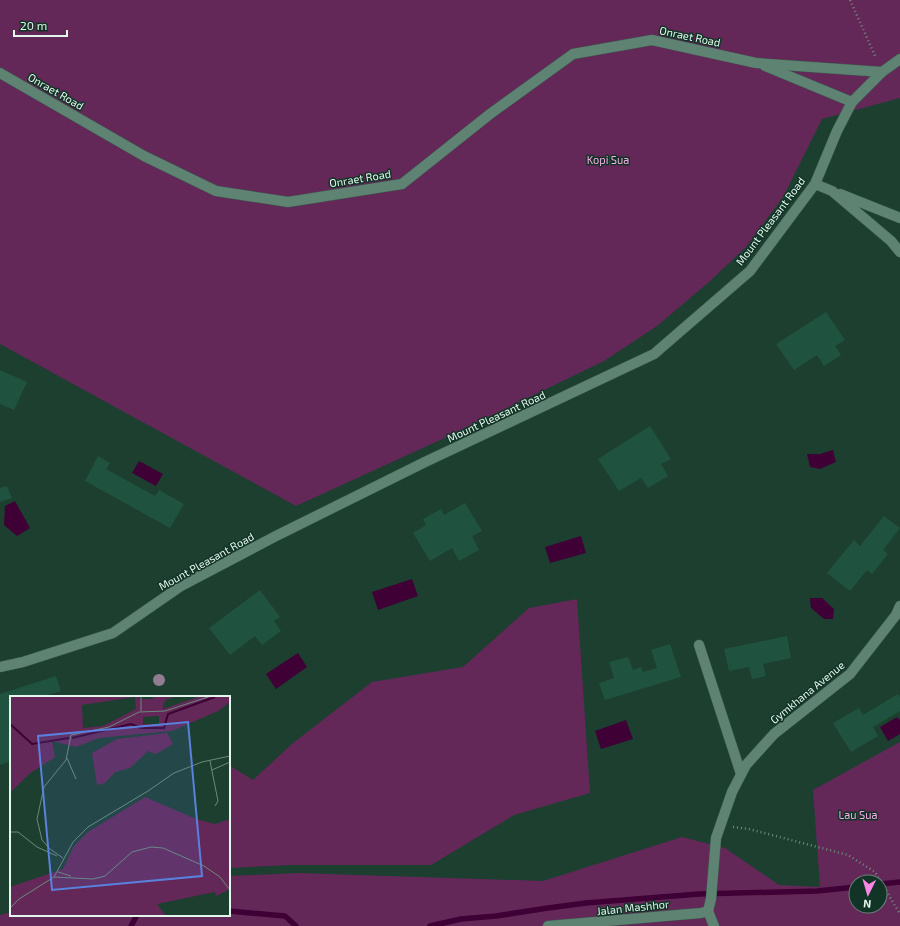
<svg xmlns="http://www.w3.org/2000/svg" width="900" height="926" font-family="'Exo 2',sans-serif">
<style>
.green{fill:#632858;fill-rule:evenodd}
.water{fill:#3e0035}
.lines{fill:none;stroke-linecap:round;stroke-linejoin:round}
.stream{stroke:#3e0035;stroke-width:5.5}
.building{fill:#1f533f}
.minor-casing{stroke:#3c5c4e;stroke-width:11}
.path{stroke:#6f8b7e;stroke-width:2.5;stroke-dasharray:1 3;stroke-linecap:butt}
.minor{stroke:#5e8372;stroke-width:10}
.tree{fill:#947b94}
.labels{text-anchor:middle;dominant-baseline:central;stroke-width:3;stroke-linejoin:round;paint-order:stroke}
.street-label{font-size:11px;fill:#e4f7ed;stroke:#113427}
.park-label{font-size:11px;fill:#f6ace5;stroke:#113427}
.inset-river{fill:none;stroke:#3e0035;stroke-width:2}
.inset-road{fill:none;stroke:#6c897c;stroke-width:1}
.view{fill:#5981de;fill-opacity:0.15;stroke:#5981de;stroke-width:2}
.inset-edge{fill:none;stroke:#e4f7ed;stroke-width:2}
</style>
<rect width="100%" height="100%" fill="#1c3f30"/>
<g class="green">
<polygon points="0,0 900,0 900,98 822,119 783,197 746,247 709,282 657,326 604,361 449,436 296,506 0,344"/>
<polygon points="577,599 590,793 514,815 431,865 290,865 229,868 229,765 253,780 293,743 372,682 463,667 529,608"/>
<path d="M 900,742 L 900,926 L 0,926 L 0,915 L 11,912 L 11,915 L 229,915 L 229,876 L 298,873 L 543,881 L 682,837 L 725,848 L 779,885 L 820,887 L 813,790 ZM 856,882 L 880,882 L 880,906 L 856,906 Z"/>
</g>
<g class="water">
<polygon points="833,450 836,462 820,469 810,467 807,454 820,454"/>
<polygon points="139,461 163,474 156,486 132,473"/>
<polygon points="15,501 30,528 17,536 4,525 5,506"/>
<polygon points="581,536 586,553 550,563 545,547"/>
<polygon points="412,579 418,596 378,610 372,592"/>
<polygon points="810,598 822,598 834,609 833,619 824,619 811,608"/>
<polygon points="298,653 307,667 276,689 266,674"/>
<polygon points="897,717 900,720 900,734 888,741 880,727"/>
<polygon points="626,720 633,739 601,749 595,731"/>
</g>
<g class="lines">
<g class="stream">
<polyline points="880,884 900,882"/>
<polyline points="229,911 285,916 296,926"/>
<polyline points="131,926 137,915"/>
<polyline points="430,926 461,919 496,916 548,908 586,903 699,894 817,891 856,887"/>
</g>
</g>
<g class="building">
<polygon points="826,312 845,340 835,346 841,355 824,366 817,355 794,370 776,344"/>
<polygon points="0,370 27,382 14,410 0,404"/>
<polygon points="650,426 671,459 661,464 668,476 648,488 641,478 619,491 598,459"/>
<polygon points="98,456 110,463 106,469 155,496 159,490 184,504 170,528 85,481"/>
<polygon points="7,486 12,498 0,502 0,488"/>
<polygon points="465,503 482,531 472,536 479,550 459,561 452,548 430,561 413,533 426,525 423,519 441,509 444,515"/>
<polygon points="884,516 900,528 883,550 888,554 872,574 867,570 850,591 827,573 854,540 860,546"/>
<polygon points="260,590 280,617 274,621 281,631 262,645 255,636 230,655 209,628"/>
<polygon points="787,636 791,658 763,664 766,676 752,679 749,667 729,671 724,649"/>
<polygon points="670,644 681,677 605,700 599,683 614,678 609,662 628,657 633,670 641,667 643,672 657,668 651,650"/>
<polygon points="56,676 61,691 41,697 11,697 11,761 0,765 0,694"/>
<polygon points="898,694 900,697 900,711 873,727 878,736 851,752 833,723 859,708 863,715"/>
</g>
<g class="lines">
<g class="minor-casing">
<g id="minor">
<polyline points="765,66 852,102"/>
<polyline points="0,73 144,156 216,191 288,202 402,184 490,114 573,54 652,40 756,63 882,72"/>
<polyline points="815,184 832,191 891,241 900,252"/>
<polyline points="840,194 900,218"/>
<polyline points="699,645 741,774"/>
<polyline points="0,667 23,662 113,633 181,586 274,537 425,462 654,354 750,271 815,184 837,131 852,102 882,72 900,59"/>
<polyline points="708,911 714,926"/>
<polyline points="548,926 701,913 708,911 711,899 716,838 732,792 746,765 774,734 850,674 896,615 900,606"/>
</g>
</g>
<g class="path">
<polyline points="850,0 876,58"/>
<polyline points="733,827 749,829 848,855 875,872 900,914"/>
</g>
<use href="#minor" class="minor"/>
</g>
<circle class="tree" cx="159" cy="680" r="6"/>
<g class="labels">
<g class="street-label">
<text transform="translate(690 36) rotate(12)">Onraet Road</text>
<text transform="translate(56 91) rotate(30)">Onraet Road</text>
<text transform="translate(360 178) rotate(-9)">Onraet Road</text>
<text transform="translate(770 221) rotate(-53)">Mount Pleasant Road</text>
<text transform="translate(496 416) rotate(-25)">Mount Pleasant Road</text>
<text transform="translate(206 561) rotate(-29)">Mount Pleasant Road</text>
<text transform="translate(807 692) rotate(-39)">Gymkhana Avenue</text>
<text transform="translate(633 907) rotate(-6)">Jalan Mashhor</text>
</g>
<g class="park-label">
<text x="608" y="159">Kopi Sua</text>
<text x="858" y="814">Lau Sua</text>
</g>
</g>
<g transform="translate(10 696)">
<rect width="220" height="220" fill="#1c3f30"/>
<path d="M 0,1 L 129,1 L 129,3 L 143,3 L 143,1 L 165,1 L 157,3 L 153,8 L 153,13 L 188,1 L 220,1 L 220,6 L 208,15 L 162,35 L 89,42 L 66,51 L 42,45 L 45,61 L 19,78 L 0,97 ZM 125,1 L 126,13 L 93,30 L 73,32 L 72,9 ZM 149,20 L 149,28 L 133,28 L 133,21 ZM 157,37 L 163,48 L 146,58 L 138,55 L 120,72 L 105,76 L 95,87 L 87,89 L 82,57 L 107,43 ZM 135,101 L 186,123 L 205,128 L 220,123 L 220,193 L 206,200 L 205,196 L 147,208 L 155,219 L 0,219 L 0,191 L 53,173 L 64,150 L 78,136 Z" fill="#632858" fill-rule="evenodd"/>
<path class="inset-river" d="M 0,28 L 22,48 L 59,42M 62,42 L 121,28 L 131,32 L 154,32 L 158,18 L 205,1"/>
<path class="inset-road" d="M 131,15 L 131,1M 57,62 L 66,83M 200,65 L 208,105 L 205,110M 202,74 L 220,66M 0,136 L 8,136 L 27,151 L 47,160M 53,162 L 40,153 L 32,144 L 27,123 L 34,91 L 56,64 L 61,39 L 99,31 L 129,16 L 155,15 L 198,1M 48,176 L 61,180M 44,181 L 83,183 L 95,180 L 122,156 L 141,151 L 153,152 L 194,170 L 210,181 L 220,194M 0,212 L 9,203 L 44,181 L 63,146 L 78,131 L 138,95 L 164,77 L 192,66 L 220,60"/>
<path class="view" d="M 178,26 L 192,180 L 42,194 L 28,40 Z"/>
<rect width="220" height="220" class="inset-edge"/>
</g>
<g transform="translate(868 894) rotate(185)"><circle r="19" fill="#113427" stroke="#658276"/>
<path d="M0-3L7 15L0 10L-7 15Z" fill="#fc86e4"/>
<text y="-6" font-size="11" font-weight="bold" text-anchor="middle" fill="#e4f7ed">N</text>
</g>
<path d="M14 30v6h53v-6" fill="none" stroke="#e4f7ed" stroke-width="2"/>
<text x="20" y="30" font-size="12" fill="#e4f7ed" stroke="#113427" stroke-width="3" paint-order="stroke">20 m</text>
</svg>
